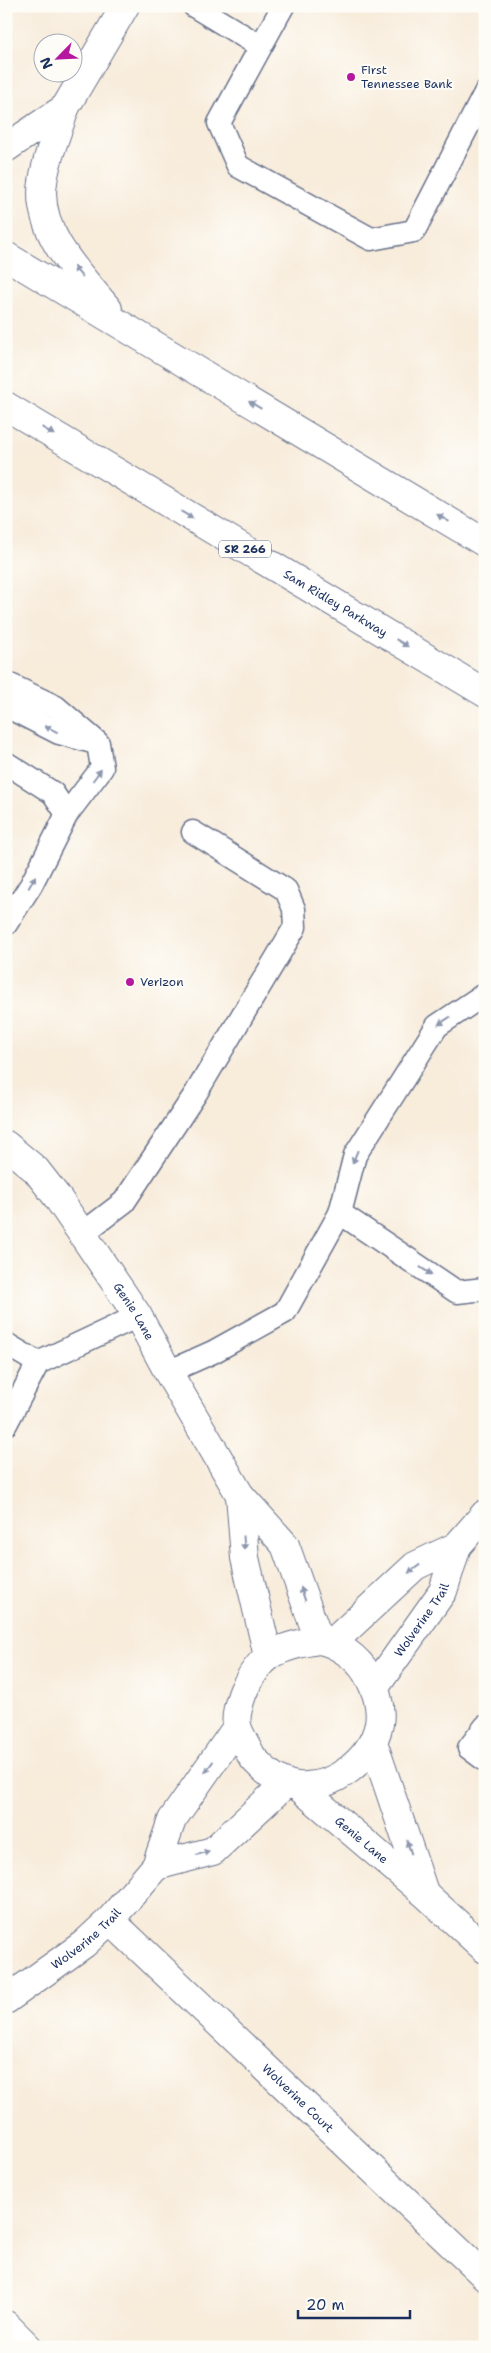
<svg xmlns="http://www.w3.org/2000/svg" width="491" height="2353" font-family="'Shantell Sans',sans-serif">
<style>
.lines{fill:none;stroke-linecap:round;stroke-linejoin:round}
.lane-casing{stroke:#68718a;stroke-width:25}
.street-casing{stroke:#68718a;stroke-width:30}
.primary-casing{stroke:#68718a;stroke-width:30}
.lane{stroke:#fff;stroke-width:22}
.street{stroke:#fff;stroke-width:28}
.primary{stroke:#fff;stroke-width:28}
.oneway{fill:#8d97ae}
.poi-dot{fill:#b5179e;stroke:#fdfcf7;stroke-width:2}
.labels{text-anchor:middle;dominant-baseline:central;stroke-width:4;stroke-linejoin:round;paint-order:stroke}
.shield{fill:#fdfcf7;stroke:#5f6c8c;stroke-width:1}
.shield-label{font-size:11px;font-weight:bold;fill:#1b2f5e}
.poi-label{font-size:12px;fill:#1b2f5e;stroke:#fdfcf7;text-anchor:start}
.street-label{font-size:12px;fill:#1b2f5e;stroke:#fdfcf7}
</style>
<rect width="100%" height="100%" fill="#fdfcf7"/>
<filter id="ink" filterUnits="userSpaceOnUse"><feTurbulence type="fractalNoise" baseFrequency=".02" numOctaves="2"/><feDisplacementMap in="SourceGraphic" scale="10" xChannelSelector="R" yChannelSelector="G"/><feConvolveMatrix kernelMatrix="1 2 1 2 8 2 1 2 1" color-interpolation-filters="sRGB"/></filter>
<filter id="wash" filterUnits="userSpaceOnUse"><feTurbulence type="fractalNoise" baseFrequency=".0096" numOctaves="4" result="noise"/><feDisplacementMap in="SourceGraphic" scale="20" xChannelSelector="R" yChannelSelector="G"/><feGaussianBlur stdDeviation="1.12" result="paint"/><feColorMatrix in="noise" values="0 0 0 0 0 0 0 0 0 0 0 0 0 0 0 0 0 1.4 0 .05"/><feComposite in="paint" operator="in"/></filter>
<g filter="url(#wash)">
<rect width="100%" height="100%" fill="#f8ecdb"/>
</g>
<g filter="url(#ink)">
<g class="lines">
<g class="lane-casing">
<g id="lane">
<polyline points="194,6 260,46"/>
<polyline points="283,6 219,123 238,166 371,239 414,231 485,93"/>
<polyline points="6,683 56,707 98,743 102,768 67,814"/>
<polyline points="6,706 59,733 92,742"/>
<polyline points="6,763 53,793 67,814 31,885 6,924"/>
<polyline points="485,997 482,996 437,1026 355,1155 340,1213 457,1292 485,1289"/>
<polyline points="82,1234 124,1202 196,1093 295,927 294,909 286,890 193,832"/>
<polyline points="6,1344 38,1363"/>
<polyline points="168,1372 213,1352 285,1312 340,1213"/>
<polyline points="6,1424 38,1363 138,1316"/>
<polyline points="485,1727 469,1748 485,1760"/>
</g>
</g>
<g class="street-casing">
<g id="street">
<polyline points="65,108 125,6"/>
<path id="s1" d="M 6,1145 L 36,1170 L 57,1197 L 138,1316 L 168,1372 L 240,1495 L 285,1545 L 319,1640"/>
<polyline points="240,1495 245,1558 268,1656"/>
<path d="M 319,1640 C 337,1643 358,1658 367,1674 C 376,1689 382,1706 379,1724 C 372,1759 334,1789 298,1786 C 286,1785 274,1778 265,1770 C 259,1764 253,1760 250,1753 C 246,1745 241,1737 238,1729 C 234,1718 239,1703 243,1692 C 260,1654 279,1646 319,1640 Z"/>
<polyline points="332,1643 415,1566 457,1546 485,1514"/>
<path id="s2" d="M 375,1687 L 443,1591 L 457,1546"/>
<polyline points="373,1742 424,1892"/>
<path id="s3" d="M 299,1787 L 424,1893 L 485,1949"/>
<polyline points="156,1866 213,1851 285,1784"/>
<path id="s4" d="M 110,1920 L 485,2276"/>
<path id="s5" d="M 6,2000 L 84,1944 L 110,1920 L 156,1866 L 172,1820 L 237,1727"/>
<polyline points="6,2325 28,2347"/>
</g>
</g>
<g class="primary-casing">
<g id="primary">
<path d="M 65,108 C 58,132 46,157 43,182 C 35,231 79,274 108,309"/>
<polyline points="6,148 65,108"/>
<polyline points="6,256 485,543"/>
<path id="s6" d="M 6,406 L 485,693"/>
</g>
</g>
<use href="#lane" class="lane"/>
<use href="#street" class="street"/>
<use href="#primary" class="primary"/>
</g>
<defs><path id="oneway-solid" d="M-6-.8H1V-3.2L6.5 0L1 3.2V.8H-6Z" transform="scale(1.25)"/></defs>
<g class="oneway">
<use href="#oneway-solid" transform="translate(78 272) rotate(-129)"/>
<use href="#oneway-solid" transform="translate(255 405) rotate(-149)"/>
<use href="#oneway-solid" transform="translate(48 431) rotate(31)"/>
<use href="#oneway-solid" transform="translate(187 515) rotate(31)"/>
<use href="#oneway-solid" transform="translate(443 518) rotate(-149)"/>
<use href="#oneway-solid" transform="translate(402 643) rotate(31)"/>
<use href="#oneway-solid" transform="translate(51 729) rotate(-154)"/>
<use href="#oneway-solid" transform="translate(97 775) rotate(-53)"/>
<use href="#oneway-solid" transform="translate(32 882) rotate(-61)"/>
<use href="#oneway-solid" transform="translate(444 1021) rotate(147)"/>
<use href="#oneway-solid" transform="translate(355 1157) rotate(112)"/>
<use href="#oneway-solid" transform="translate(426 1271) rotate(34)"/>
<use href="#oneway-solid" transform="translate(244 1543) rotate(86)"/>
<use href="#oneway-solid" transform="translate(414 1569) rotate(144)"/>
<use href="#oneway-solid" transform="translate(303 1594) rotate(-109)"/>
<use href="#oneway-solid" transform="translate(209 1767) rotate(126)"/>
<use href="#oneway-solid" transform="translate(409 1847) rotate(-109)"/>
<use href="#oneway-solid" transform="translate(203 1853) rotate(-15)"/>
</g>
</g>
<g class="poi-dot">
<circle cx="351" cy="77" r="5"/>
<circle cx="130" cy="982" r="5"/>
</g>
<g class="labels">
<rect class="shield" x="219" y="540.5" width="52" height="17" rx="4"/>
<g class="shield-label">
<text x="245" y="549">SR 266</text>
</g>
<g class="poi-label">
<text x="361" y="70">First<tspan x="361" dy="14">Tennessee Bank</tspan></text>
<text x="140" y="982">Verizon</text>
</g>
<g class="street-label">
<text stroke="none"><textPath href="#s6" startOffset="384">Sam Ridley Parkway</textPath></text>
<text stroke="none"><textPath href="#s1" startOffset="211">Genie Lane</textPath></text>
<text stroke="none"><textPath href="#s2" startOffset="82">Wolverine Trail</textPath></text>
<text stroke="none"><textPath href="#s3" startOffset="82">Genie Lane</textPath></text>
<text stroke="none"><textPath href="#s5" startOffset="101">Wolverine Trail</textPath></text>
<text stroke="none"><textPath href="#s4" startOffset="259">Wolverine Court</textPath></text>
</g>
</g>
<rect width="491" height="2353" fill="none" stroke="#fdfcf7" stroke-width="25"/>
<g transform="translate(58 58) rotate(246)"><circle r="24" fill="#fdfcf7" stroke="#a3aaba"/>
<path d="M0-4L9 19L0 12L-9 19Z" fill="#b5179e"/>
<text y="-8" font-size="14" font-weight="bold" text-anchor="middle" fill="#1b2f5e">N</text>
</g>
<path d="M298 2310v8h112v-8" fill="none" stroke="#1b2f5e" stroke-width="2.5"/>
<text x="306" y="2310" font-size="15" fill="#1b2f5e" stroke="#fdfcf7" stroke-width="4" paint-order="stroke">20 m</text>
</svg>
